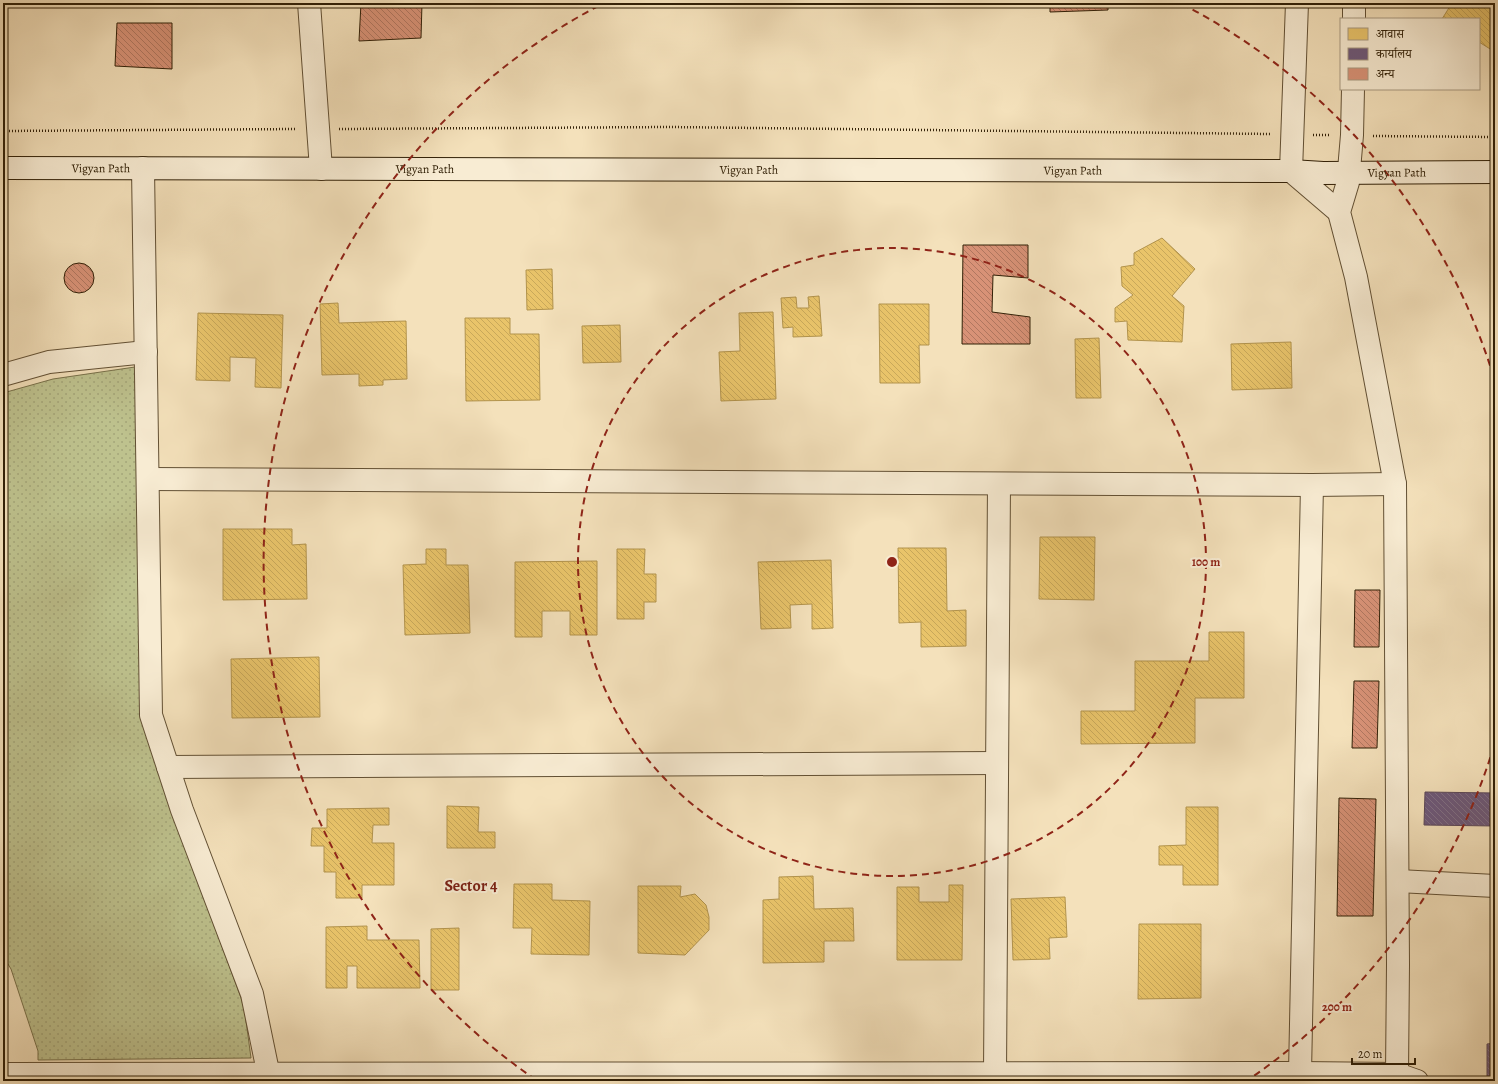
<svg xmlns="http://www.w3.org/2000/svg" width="1498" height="1084" font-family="Alegreya,'Noto Serif Devanagari',serif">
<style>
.park{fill:url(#park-dots);stroke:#78714a}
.homes{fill:url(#homes-back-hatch);stroke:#b2934c}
.offices{fill:url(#offices-back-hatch);stroke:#5b4858}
.building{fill:url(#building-back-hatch);stroke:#312007}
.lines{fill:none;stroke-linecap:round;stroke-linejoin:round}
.street-casing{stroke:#625034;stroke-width:24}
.secondary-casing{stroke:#312007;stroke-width:24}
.path{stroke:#312007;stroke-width:2.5;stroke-dasharray:1 2;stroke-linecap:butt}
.street{stroke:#f8ecd3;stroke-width:22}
.secondary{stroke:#f8ecd3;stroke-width:22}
.ring{fill:none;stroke:#8f2418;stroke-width:2;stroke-dasharray:7 5}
.labels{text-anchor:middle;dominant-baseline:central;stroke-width:4;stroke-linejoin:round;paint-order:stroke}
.street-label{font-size:12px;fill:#312007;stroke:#f8ecd3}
.district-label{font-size:16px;font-weight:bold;fill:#7a1f14;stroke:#f8ecd3}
.centre{fill:#8f2418;stroke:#f8ecd3;stroke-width:2}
.ring-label{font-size:12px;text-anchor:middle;font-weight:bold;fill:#8f2418;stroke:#f8ecd3;stroke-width:4;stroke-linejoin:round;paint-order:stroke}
</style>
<defs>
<pattern id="park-dots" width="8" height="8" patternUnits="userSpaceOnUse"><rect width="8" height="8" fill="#bec28e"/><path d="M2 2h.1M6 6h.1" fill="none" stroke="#a4a679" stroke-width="1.8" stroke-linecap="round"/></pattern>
<pattern id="homes-back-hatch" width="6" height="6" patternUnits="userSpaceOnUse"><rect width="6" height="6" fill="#e9c46a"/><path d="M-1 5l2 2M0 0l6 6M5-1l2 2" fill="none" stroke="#c8a85a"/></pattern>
<pattern id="offices-back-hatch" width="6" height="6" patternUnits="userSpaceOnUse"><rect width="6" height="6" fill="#6d597a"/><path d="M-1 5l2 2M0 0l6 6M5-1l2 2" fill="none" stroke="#827289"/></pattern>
<pattern id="building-back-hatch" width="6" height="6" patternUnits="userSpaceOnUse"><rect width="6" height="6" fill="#d89277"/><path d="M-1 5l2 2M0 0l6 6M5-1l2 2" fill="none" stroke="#b07760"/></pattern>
</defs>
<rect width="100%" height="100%" fill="#f4e1bb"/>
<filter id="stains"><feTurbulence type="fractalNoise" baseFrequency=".005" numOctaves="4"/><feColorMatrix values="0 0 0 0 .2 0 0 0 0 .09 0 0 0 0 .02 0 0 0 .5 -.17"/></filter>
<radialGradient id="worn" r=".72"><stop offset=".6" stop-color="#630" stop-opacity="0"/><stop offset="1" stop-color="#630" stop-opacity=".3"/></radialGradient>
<polygon class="park" points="135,367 141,707 195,873 244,1006 251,1058 38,1060 38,1051 11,969 3,956 3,393 53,379"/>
<g class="homes">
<polygon points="1452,3 1495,3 1495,52 1479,42 1479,19 1442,19"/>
<polygon points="1162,238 1195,269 1172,296 1184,306 1182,342 1128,340 1127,321 1115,322 1115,308 1133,295 1122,286 1121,267 1134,265 1134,253"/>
<polygon points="552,269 553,309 527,310 526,270"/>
<polygon points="819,296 822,336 793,337 793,327 783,328 781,298 796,297 797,308 809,308 808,297"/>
<polygon points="338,303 339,323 406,321 407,379 383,380 383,385 359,386 359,374 322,375 320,304"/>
<polygon points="879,304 929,304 929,345 919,345 920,383 880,383"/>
<polygon points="773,312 776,399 721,401 719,352 740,351 739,313"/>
<polygon points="198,313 283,315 281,388 255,387 256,358 230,357 230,381 196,380"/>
<polygon points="465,318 510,318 510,334 539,334 540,400 466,401"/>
<polygon points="620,325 621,362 583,363 582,326"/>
<polygon points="1099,338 1101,398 1076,398 1075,339"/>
<polygon points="1291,342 1292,388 1232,390 1231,344"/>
<polygon points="223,529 292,529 292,545 306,544 307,599 223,600"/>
<polygon points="1040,537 1095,537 1094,600 1039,599"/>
<polygon points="898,548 946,548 947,611 966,610 966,646 921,647 921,622 899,623"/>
<polygon points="426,549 446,549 446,565 468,565 470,633 405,635 403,565 426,564"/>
<polygon points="617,549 645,549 644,574 656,574 656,602 644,602 644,619 617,619"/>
<polygon points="831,560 833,628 812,629 812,604 790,605 791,628 761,629 758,562"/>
<polygon points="597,561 597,635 570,635 570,611 542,611 542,637 515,637 515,562"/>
<polygon points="1209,632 1244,632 1244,698 1195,698 1195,743 1081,744 1081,711 1135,711 1135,661 1209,661"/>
<polygon points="319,657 320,717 232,718 231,659"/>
<polygon points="447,806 479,807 478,832 495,832 495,848 447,848"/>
<polygon points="1186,807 1218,807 1218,885 1183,885 1183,865 1159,865 1159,846 1186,845"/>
<polygon points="389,808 389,825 373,825 372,843 394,843 394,885 362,885 362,898 336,898 336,872 324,872 324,846 311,846 312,828 327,828 327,809"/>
<polygon points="813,876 814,909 853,908 854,941 824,941 824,962 763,963 763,900 779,899 779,877"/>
<polygon points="514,884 552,884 552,900 590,901 589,955 531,954 532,928 513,928"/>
<polygon points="949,885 963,885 962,960 897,960 897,887 919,887 919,902 949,902"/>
<polygon points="638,886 681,886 680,897 695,894 706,905 709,917 709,930 685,955 638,953"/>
<polygon points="1065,897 1067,937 1049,938 1050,959 1013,960 1011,899"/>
<polygon points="1139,924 1201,924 1201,998 1138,999"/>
<polygon points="367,926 367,940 419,940 420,988 357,988 357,966 347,966 347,988 326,988 326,927"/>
<polygon points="459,928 459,990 431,990 431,929"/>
</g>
<g class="offices">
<polygon points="1425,792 1495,793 1495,826 1424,825"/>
<polygon points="1495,1043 1495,1081 1487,1081 1487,1044"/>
</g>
<g class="building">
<polygon points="361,3 422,3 421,38 359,41"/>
<polygon points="1050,3 1108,3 1108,10 1050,12"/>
<polygon points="117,23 172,23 172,69 115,66"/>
<polygon points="963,245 1028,245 1028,278 993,275 992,312 1030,317 1030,344 962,344"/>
<circle cx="79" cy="278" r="15"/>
<polygon points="1355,590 1380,590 1379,647 1354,647"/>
<polygon points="1354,681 1379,681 1377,748 1352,748"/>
<polygon points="1339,798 1376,799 1373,916 1337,916"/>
</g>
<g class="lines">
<g class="street-casing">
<g id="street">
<polyline points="309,3 321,169"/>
<polyline points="1297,3 1291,171 1339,212"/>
<polyline points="1354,19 1354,3"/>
<polyline points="1353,89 1352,135 1348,182 1339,212 1356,277 1395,484 1398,964 1397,1074 1395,1081"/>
<polyline points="143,168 151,715 182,810 252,994 270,1081"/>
<polyline points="3,375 49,362 146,352"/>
<polyline points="148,479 1312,485 1395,484"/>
<polyline points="168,767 997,763"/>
<polyline points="1398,881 1495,886"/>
<polyline points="995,1073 999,484"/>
<polyline points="1300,1073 1312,485"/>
<polyline points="3,1074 1300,1073 1397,1074 1417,1081"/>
</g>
</g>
<g class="secondary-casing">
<g id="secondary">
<path id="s1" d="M 3,168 L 1291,171 L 1323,173 L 1495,172"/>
</g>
</g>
<g class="path">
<polyline points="339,129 670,127 1270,134"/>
<polyline points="3,131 296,129"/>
<polyline points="1313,135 1330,135"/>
<polyline points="1373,136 1495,137"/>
</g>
<use href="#street" class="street"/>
<use href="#secondary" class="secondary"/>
</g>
<g class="ring">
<circle cx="892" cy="562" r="314"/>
<path d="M1494 746A629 629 0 0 1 1248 1080M536 1080A629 629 0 0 1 602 4M1182 4A629 629 0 0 1 1494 378"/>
</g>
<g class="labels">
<g class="street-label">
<text stroke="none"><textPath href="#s1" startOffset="98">Vigyan Path</textPath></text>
<text stroke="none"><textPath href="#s1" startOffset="422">Vigyan Path</textPath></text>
<text stroke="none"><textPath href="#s1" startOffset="746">Vigyan Path</textPath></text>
<text stroke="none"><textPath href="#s1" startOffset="1070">Vigyan Path</textPath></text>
<text stroke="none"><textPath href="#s1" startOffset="1394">Vigyan Path</textPath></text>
</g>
<g class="district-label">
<text x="471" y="886">Sector 4</text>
</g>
</g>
<circle cx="892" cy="562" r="6" class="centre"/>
<g class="ring-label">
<text x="1206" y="566">100 m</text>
<text x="1337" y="1011">200 m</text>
</g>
<rect width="1498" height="1084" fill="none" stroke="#f4e1bb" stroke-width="16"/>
<rect x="4" y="4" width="1490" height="1076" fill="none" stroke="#312007" stroke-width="2"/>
<rect x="8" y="8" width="1482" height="1068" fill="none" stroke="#312007"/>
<rect x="1340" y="18" width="140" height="72" fill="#f8ecd3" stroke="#a89a81"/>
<rect x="1348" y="28" width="20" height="12" fill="#e9c46a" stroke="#a89a81"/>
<text x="1376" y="38" font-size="12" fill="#312007">आवास</text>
<rect x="1348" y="48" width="20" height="12" fill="#6d597a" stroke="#a89a81"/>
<text x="1376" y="58" font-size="12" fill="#312007">कार्यालय</text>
<rect x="1348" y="68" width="20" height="12" fill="#d89277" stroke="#a89a81"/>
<text x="1376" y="78" font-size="12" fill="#312007">अन्य</text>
<path d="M1352 1058v6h63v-6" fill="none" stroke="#312007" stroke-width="2"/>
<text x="1358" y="1058" font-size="12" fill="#312007" stroke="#f8ecd3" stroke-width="3" paint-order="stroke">20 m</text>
<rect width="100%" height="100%" filter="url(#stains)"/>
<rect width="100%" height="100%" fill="url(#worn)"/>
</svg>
